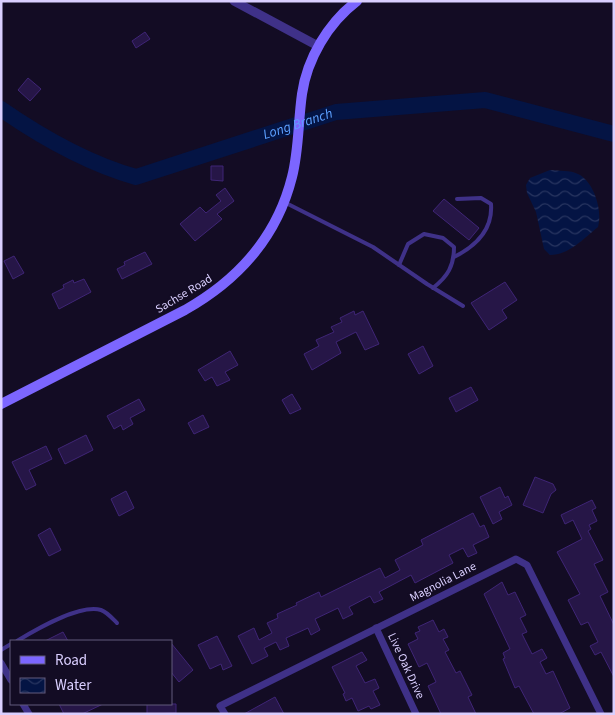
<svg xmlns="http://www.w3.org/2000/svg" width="615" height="715" font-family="'Source Sans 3',sans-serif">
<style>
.water{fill:url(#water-waves)}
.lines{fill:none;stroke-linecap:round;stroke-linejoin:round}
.river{stroke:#041444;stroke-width:16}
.building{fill:#261647;stroke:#3f2576}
.service{stroke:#3f3188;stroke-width:4}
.minor{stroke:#3f3188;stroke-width:7}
.tertiary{stroke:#3f3188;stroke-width:9}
.secondary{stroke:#7c66ff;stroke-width:10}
.labels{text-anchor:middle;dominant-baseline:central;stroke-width:4;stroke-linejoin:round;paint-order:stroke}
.street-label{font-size:12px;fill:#dacfff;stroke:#130c24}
.water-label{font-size:14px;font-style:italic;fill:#5da0ff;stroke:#130c24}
</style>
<defs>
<pattern id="water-waves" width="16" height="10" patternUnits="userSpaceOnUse" patternTransform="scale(1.25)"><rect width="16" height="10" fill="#041444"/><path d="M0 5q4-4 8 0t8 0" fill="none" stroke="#283560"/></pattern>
</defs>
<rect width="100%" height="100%" fill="#130c24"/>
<path class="water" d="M 550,170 C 559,171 570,170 578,174 C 594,181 603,212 598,227 C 583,239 569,255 550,255 L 544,249 L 536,212 L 527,193 L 526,185 L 530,178 Z"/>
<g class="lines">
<path class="river" id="s1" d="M 1,109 C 40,136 90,164 136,177 L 336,112 L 485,100 L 614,134"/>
</g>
<g class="building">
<polygon points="145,32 150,39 136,48 132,41"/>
<polygon points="28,78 41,89 30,101 18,90"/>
<polygon points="211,166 223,166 223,181 211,180"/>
<polygon points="225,188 234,201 217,214 222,219 195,241 180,224 200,207 206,213 221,201 216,195"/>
<polygon points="444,199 479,228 469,240 433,211"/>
<polygon points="145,252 152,264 122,279 117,269 125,265 124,262"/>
<polygon points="14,256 24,273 13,279 4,261"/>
<polygon points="84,279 91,292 59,309 52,294 64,288 63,285 73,280 74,283"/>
<polygon points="505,282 517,300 502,310 507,318 489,330 471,303"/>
<polygon points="354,311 355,315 363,311 379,344 365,350 356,332 336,342 341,353 312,370 304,354 319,346 316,340 334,332 331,327 342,322 340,318"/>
<polygon points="423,346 433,366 419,374 408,354"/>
<polygon points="230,351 238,365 225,372 230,380 217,386 212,377 205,381 198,370"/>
<polygon points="471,387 478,400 456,412 449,398"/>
<polygon points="292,394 301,409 290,414 282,400"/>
<polygon points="139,399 145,410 130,418 133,424 123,430 121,425 114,429 107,416"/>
<polygon points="203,415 209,427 194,434 188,423"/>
<polygon points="86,435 93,450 65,464 58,449"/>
<polygon points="46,446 52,459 29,470 36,485 26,490 12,462"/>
<polygon points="535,477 553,484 556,490 551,494 543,513 523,505"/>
<polygon points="500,487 505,498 508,496 512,505 499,512 502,519 493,524 480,497"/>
<polygon points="126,491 134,508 119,516 111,499"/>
<polygon points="592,500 596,508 592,510 597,521 589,525 591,529 588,531 603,560 594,564 608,592 600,596 614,625 614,677 601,652 595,655 590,646 598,642 588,622 581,625 568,600 580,594 557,552 582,539 573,520 565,524 561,515"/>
<polygon points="473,513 480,527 484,525 489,537 473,545 477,553 468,557 463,548 449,555 453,563 415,583 411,575 379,592 383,599 374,603 370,596 349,607 353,614 343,619 338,608 315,619 320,630 311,635 308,628 286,638 289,646 280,650 276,642 264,648 268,656 252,664 238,636 254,628 259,640 272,633 267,623 278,618 277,614 297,605 296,603 319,592 321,597 380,568 385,578 400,570 395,560 423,545 421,540"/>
<polygon points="50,528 61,550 49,556 38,535"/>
<polygon points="502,582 508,595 515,592 526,615 520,618 527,632 522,634 532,654 542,649 547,658 540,662 546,674 553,671 570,708 559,714 534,714 519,686 515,688 503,659 505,658 503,653 510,649 484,594"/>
<polygon points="433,620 439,632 444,629 448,637 443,639 449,650 445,652 456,673 460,671 472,695 468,697 476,714 441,714 428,686 436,682 427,663 419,667 408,644 418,639 415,633 420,631 418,627"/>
<polygon points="63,632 68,641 45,641"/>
<polygon points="217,636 232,666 223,670 221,664 210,669 198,645"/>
<polygon points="171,643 193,670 179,682 171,672"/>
<polygon points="362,652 367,660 356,666 365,683 375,679 379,688 373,691 380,705 371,709 369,706 358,711 352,698 346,701 343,694 345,693 332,667"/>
<polygon points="275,697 284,714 244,714"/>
<polygon points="59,704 103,704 82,714 64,714"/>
<polygon points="147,704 176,704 176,713 147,714"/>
</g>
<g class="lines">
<g class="service">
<polyline points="284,202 373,247 427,284 463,306"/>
<path d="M 454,257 C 476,246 493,230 491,204 L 481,198 L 457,199"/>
<path d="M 399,265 L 408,244 L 424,234 L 443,238 L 454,247 C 454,266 448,276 433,288"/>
<path d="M 17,641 C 35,630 80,604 101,610 C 107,612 113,619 117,623"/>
<polyline points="1,650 11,644"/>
</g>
<g class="minor">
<polyline points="376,628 416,714"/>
<polyline points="1,663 11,680"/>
<polyline points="23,704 29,714"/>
<polyline points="225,714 220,706 516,559 527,565 601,714"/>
</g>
<polyline class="tertiary" points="234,1 318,46"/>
<path class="secondary" d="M 1,404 L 185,310 C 238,280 277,237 292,177 C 299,150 298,122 302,94 C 307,59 328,23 357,1"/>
</g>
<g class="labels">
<g class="street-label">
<text transform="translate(184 294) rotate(-31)">Sachse Road</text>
<text transform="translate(443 582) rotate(-27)">Magnolia Lane</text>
<text transform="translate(406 666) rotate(65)">Live Oak Drive</text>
</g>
<g class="water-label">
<text stroke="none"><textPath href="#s1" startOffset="322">Long Branch</textPath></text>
</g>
</g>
<rect width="615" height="715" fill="none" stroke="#dacfff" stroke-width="5"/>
<rect x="10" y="640" width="162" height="65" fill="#130c24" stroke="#635a7c"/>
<rect x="20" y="656" width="25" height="8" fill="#7c66ff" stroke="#635a7c"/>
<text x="55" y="665" font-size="15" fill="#dacfff">Road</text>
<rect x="20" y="678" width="25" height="15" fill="url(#water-waves)" stroke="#635a7c"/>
<text x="55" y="690" font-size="15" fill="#dacfff">Water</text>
</svg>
